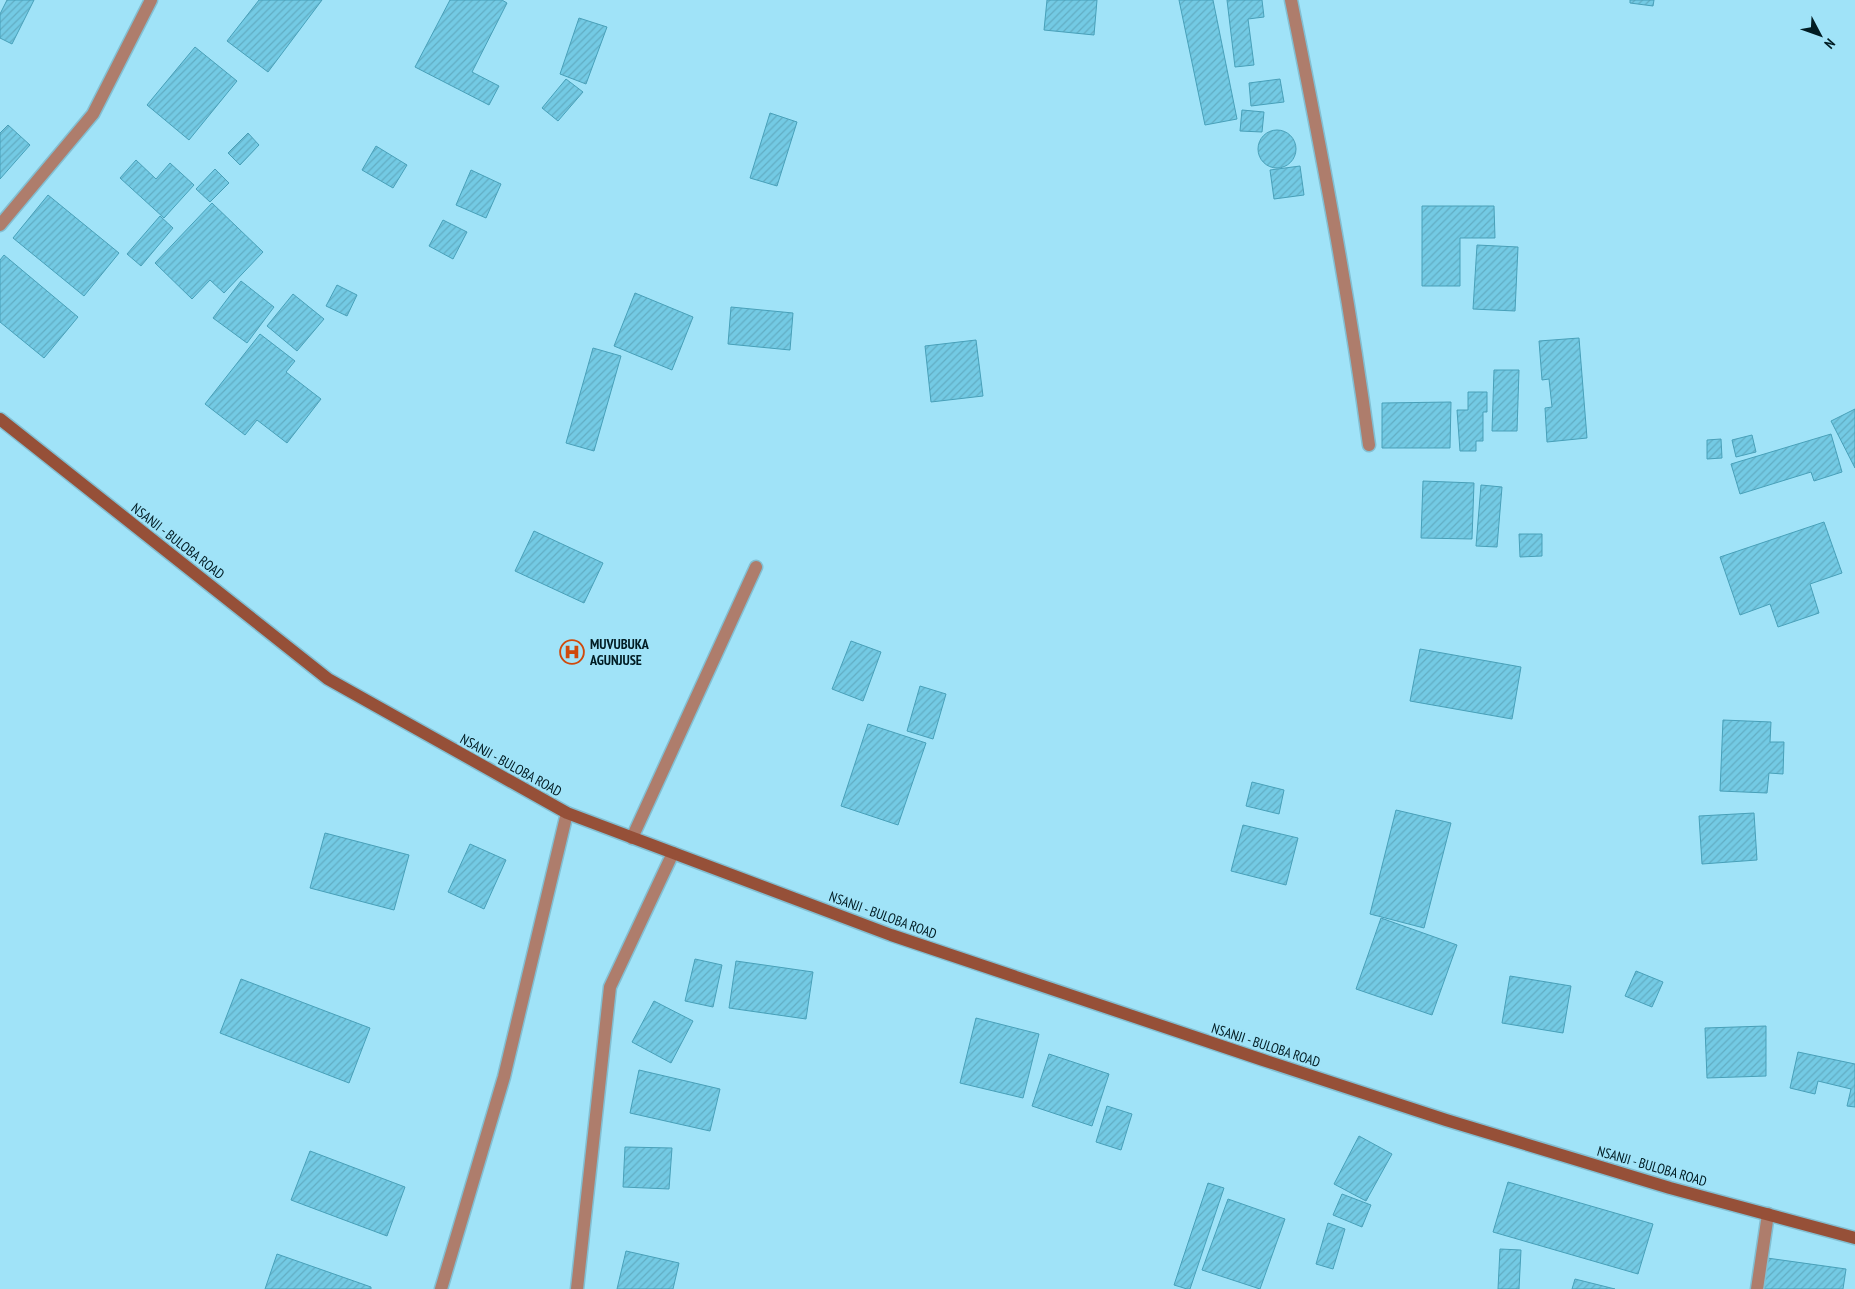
<svg xmlns="http://www.w3.org/2000/svg" width="1855" height="1289" font-family="'PT Sans Narrow',sans-serif">
<style>
.building{fill:url(#building-hatch);stroke:#48a0b9}
.lines{fill:none;stroke-linecap:round;stroke-linejoin:round}
.minor-casing{stroke:#83bfd2;stroke-width:15}
.secondary-casing{stroke:#83bfd2;stroke-width:15}
.minor{stroke:#ae7d6c;stroke-width:12}
.secondary{stroke:#965038;stroke-width:12}
.labels{text-anchor:middle;dominant-baseline:central;stroke-width:5;stroke-linejoin:round;paint-order:stroke}
.street-label{font-size:14px;fill:#011c23;stroke:#a0e3f8}
.poi-label{font-size:14px;font-weight:bold;fill:#011c23;stroke:#a0e3f8;text-anchor:start}
</style>
<defs>
<pattern id="building-hatch" width="6" height="6" patternUnits="userSpaceOnUse" patternTransform="scale(1.25)"><rect width="6" height="6" fill="#73cae4"/><path d="M-1 1l2-2M0 6l6-6M5 7l2-2" fill="none" stroke="#62adc3"/></pattern>
</defs>
<rect width="100%" height="100%" fill="#a0e3f8"/>
<g class="building">
<polygon points="7,0 34,0 12,44 0,38 0,14"/>
<polygon points="259,0 322,0 268,72 227,41"/>
<polygon points="450,0 502,0 507,3 472,72 499,86 489,105 415,67"/>
<polygon points="1047,0 1097,0 1094,35 1044,30"/>
<polygon points="1179,0 1213,0 1237,119 1205,125"/>
<polygon points="1227,0 1262,0 1264,17 1248,19 1254,65 1235,67"/>
<polygon points="1630,0 1654,0 1653,6 1630,3"/>
<polygon points="579,18 607,27 586,84 560,74"/>
<polygon points="195,47 237,81 189,140 147,105"/>
<polygon points="566,79 583,92 558,121 542,108"/>
<polygon points="1280,79 1284,102 1251,106 1249,83"/>
<polygon points="1242,110 1264,112 1262,132 1240,131"/>
<polygon points="770,113 797,122 777,186 750,178"/>
<polygon points="8,125 30,145 0,179 0,133"/>
<circle cx="1277" cy="149" r="19"/>
<polygon points="248,133 259,145 240,165 228,153"/>
<polygon points="376,146 407,165 393,188 362,170"/>
<polygon points="136,160 156,179 170,163 194,185 164,218 120,178"/>
<polygon points="1300,166 1304,195 1274,199 1270,170"/>
<polygon points="215,169 229,183 210,202 196,189"/>
<polygon points="471,170 501,184 486,218 456,205"/>
<polygon points="48,195 119,253 84,296 13,238"/>
<polygon points="212,203 263,252 224,293 210,280 192,299 155,263"/>
<polygon points="1422,206 1494,206 1495,238 1460,238 1460,286 1422,286"/>
<polygon points="160,216 173,228 141,266 127,254"/>
<polygon points="443,220 467,232 453,259 429,246"/>
<polygon points="1477,245 1518,247 1515,311 1473,309"/>
<polygon points="4,255 78,317 44,358 0,322 0,260"/>
<polygon points="241,281 274,307 247,343 213,318"/>
<polygon points="337,285 357,295 347,316 326,306"/>
<polygon points="635,293 693,317 672,370 614,346"/>
<polygon points="293,294 324,319 297,351 267,326"/>
<polygon points="731,307 793,313 790,350 728,344"/>
<polygon points="260,334 295,361 286,372 321,399 287,443 257,420 245,435 205,404"/>
<polygon points="1579,338 1587,438 1547,442 1545,408 1552,407 1549,379 1542,380 1539,341"/>
<polygon points="976,340 983,396 931,402 925,346"/>
<polygon points="593,348 621,356 594,451 566,443"/>
<polygon points="1494,370 1519,370 1517,431 1492,431"/>
<polygon points="1468,392 1487,392 1487,412 1483,412 1483,441 1476,441 1476,451 1460,451 1457,410 1468,410"/>
<polygon points="1451,402 1450,448 1382,448 1382,403"/>
<polygon points="1855,409 1855,468 1831,421"/>
<polygon points="1831,434 1842,472 1814,481 1811,472 1740,494 1731,464"/>
<polygon points="1752,435 1756,452 1736,457 1732,440"/>
<polygon points="1721,439 1722,458 1707,459 1707,440"/>
<polygon points="1423,481 1474,483 1472,539 1421,538"/>
<polygon points="1481,485 1502,487 1497,547 1476,546"/>
<polygon points="1824,522 1842,573 1810,584 1819,613 1778,627 1770,604 1740,615 1720,557"/>
<polygon points="534,531 603,563 584,603 515,571"/>
<polygon points="1519,534 1542,534 1542,556 1520,557"/>
<polygon points="851,641 881,652 863,701 832,689"/>
<polygon points="1420,649 1521,667 1512,719 1410,701"/>
<polygon points="920,686 946,694 933,739 907,731"/>
<polygon points="1723,720 1771,722 1770,742 1784,742 1783,774 1769,773 1767,793 1720,791"/>
<polygon points="868,724 926,743 898,825 841,806"/>
<polygon points="1252,782 1284,790 1279,814 1246,806"/>
<polygon points="1396,810 1451,823 1424,928 1370,914"/>
<polygon points="1754,813 1757,860 1702,864 1699,816"/>
<polygon points="1243,825 1298,838 1286,885 1231,871"/>
<polygon points="325,833 409,855 394,910 310,888"/>
<polygon points="470,844 506,860 484,909 448,892"/>
<polygon points="1381,918 1457,945 1432,1015 1356,989"/>
<polygon points="695,959 722,965 713,1007 685,1001"/>
<polygon points="736,961 813,972 806,1019 729,1008"/>
<polygon points="1636,971 1663,982 1652,1007 1625,996"/>
<polygon points="1510,976 1571,986 1563,1033 1502,1023"/>
<polygon points="241,979 370,1028 349,1083 220,1033"/>
<polygon points="654,1001 693,1021 671,1063 632,1042"/>
<polygon points="976,1018 1039,1034 1023,1098 960,1083"/>
<polygon points="1766,1026 1766,1076 1707,1078 1705,1028"/>
<polygon points="1798,1052 1855,1064 1855,1107 1847,1106 1851,1089 1818,1081 1815,1094 1790,1088"/>
<polygon points="1049,1054 1109,1074 1092,1126 1032,1106"/>
<polygon points="639,1070 720,1089 710,1131 630,1113"/>
<polygon points="1107,1106 1132,1114 1121,1150 1096,1142"/>
<polygon points="1359,1136 1392,1154 1366,1201 1334,1184"/>
<polygon points="625,1147 672,1148 669,1189 623,1187"/>
<polygon points="310,1151 405,1187 387,1236 291,1200"/>
<polygon points="1508,1182 1653,1224 1638,1274 1493,1232"/>
<polygon points="1208,1183 1224,1188 1190,1289 1187,1289 1174,1285"/>
<polygon points="1342,1194 1371,1205 1362,1227 1333,1215"/>
<polygon points="1228,1199 1285,1219 1260,1289 1202,1270"/>
<polygon points="1328,1223 1345,1229 1333,1269 1316,1264"/>
<polygon points="1500,1249 1521,1250 1519,1289 1498,1289"/>
<polygon points="626,1251 679,1263 673,1289 617,1289"/>
<polygon points="277,1254 371,1287 371,1289 265,1289"/>
<polygon points="1767,1258 1846,1269 1843,1289 1763,1289"/>
<polygon points="1575,1279 1615,1289 1572,1289"/>
</g>
<g class="lines">
<g class="minor-casing">
<g id="minor">
<path d="M 1291,0 C 1321,148 1349,295 1369,445"/>
<polyline points="0,225 93,114 151,0"/>
<polyline points="632,838 756,567"/>
<polyline points="441,1289 504,1077 567,813"/>
<polyline points="577,1289 610,987 673,853"/>
<polyline points="1757,1289 1768,1214"/>
</g>
</g>
<g class="secondary-casing">
<polyline id="secondary" points="0,419 328,679 567,813 891,935 1263,1060 1446,1120 1670,1188 1855,1238"/>
</g>
<use href="#minor" class="minor"/>
<use href="#secondary" class="secondary"/>
</g>
<defs>
<g id="hospital-ring" transform="scale(1.25)"><circle r="9.5" fill="#a0e3f8" stroke="#d04a0c" stroke-width="1.5"/><path d="M-5-5h3v3.5h4V-5h3V5h-3V1.5h-4V5h-3Z" fill="#d04a0c"/></g>
</defs>
<g fill-rule="evenodd">
<use href="#hospital-ring" x="572" y="652"/>
</g>
<g class="labels">
<g class="street-label">
<text transform="translate(178 541) rotate(38)">NSANJI - BULOBA ROAD</text>
<text transform="translate(511 765) rotate(29)">NSANJI - BULOBA ROAD</text>
<text transform="translate(883 915) rotate(20)">NSANJI - BULOBA ROAD</text>
<text transform="translate(1266 1045) rotate(18)">NSANJI - BULOBA ROAD</text>
<text transform="translate(1652 1166) rotate(16)">NSANJI - BULOBA ROAD</text>
</g>
<g class="poi-label">
<text x="590" y="644">MUVUBUKA<tspan x="590" dy="16">AGUNJUSE</tspan></text>
</g>
</g>
<g transform="translate(1820 35) rotate(131)" stroke="#a0e3f8" stroke-width="4" paint-order="stroke">
<path d="M0-4L9 19L0 12L-9 19Z" fill="#011c23"/>
<text y="-8" font-size="14" font-weight="bold" text-anchor="middle" fill="#011c23">N</text>
</g>
</svg>
